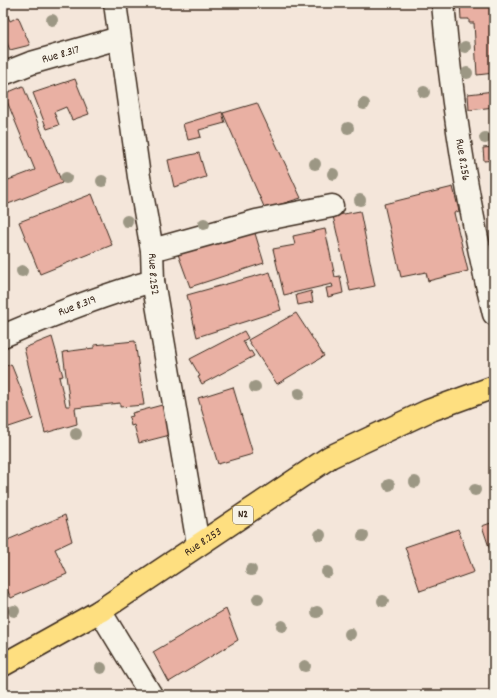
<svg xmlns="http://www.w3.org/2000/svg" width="497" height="698" font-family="Dekko,sans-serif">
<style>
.building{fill:#e9b0a3;stroke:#3b2a1e}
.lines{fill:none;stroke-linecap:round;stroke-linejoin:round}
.minor-casing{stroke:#3b2a1e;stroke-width:25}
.highway-casing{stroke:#3b2a1e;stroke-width:25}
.minor{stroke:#f7f3e8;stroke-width:22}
.highway{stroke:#fedf80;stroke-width:22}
.tree{fill:#9c9784}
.labels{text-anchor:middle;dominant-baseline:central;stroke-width:3.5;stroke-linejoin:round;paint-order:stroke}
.shield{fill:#f7f3e8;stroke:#73665b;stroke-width:1}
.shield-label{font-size:11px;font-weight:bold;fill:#3b2a1e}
.street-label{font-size:12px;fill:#3b2a1e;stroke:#f7f3e8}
</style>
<rect width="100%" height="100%" fill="#f4e6da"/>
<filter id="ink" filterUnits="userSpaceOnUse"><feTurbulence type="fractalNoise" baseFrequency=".025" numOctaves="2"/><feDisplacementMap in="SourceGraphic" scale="8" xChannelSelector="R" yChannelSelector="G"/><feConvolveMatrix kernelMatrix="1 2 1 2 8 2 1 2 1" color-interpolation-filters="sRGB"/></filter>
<g filter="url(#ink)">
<g class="building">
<polygon points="460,3 494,3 494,73 477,75 474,23 469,23 469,19 461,19"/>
<polygon points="7,14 10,21 18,17 30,45 10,50 3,34 3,16"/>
<polygon points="75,79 89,114 72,120 66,107 54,112 59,125 47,129 33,93"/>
<polygon points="23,86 62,183 3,206 3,182 35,170 4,94"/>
<polygon points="494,91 494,107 469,110 468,94"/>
<polygon points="257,103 301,198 265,209 223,113"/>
<polygon points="222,112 225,123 199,130 201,137 188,140 186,132 185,132 183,124"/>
<polygon points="494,147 494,161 494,160 484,161 483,148"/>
<polygon points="199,153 206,177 174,187 168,160"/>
<polygon points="453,187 459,211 454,213 468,271 428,281 426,272 401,277 384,204"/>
<polygon points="92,194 112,245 40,274 19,222"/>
<polygon points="360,211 375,286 350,291 333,216"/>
<polygon points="325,229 335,277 340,276 343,293 328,297 326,288 333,287 332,284 284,295 273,249 295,245 293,236"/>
<polygon points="254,230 264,263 190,287 178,254"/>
<polygon points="270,272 281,310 197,337 187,295"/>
<polygon points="311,291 313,302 298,305 296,295"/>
<polygon points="296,313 324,356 277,384 248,340"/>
<polygon points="244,331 248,338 243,341 249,352 251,351 254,356 202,384 198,377 200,376 190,359"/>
<polygon points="52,337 63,376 59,377 66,406 70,406 63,352 94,348 94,345 135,341 144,405 120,407 120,403 75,408 77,424 45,433 24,348"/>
<polygon points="11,364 33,419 3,429 3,367"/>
<polygon points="233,387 253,454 218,464 198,398"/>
<polygon points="162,405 170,435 139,443 134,425 131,426 129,417 133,416 132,413"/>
<polygon points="65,515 72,541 55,549 67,574 11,598 3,581 3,542"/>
<polygon points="494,522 494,562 482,526"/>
<polygon points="458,529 474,572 420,591 405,547"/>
<polygon points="226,609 238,640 169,682 153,652"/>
</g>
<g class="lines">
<g class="minor-casing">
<g id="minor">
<path id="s1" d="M 115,3 L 139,177 L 152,250 L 153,281 L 198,544"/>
<path id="s2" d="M 443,3 C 452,108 469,212 494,314"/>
<path id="s3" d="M 3,74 L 31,63 L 119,38"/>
<polyline points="152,250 256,221 332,206"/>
<path id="s4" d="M 3,336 C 52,315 102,295 153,281"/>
<polyline points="100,611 151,695"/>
</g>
</g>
<g class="highway-casing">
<g id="highway">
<path id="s5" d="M 3,665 L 100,611 L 330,457 L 428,411 L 494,387"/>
</g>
</g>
<use href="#minor" class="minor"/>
<use href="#highway" class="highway"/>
</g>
<g class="tree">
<circle cx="52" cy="20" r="6"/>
<circle cx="465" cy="47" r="6"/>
<circle cx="467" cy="73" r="6"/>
<circle cx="424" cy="92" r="6"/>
<circle cx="364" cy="104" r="6"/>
<circle cx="348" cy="128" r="6"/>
<circle cx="485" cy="138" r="6"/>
<circle cx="315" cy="164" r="6"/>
<circle cx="333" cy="174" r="6"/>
<circle cx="66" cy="178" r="6"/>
<circle cx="102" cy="181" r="6"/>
<circle cx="360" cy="200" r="6"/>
<circle cx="127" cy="221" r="6"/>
<circle cx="204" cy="224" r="6"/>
<circle cx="22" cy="271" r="6"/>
<circle cx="255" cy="387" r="6"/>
<circle cx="299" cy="394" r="6"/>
<circle cx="76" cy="434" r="6"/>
<circle cx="415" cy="482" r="6"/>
<circle cx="389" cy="485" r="6"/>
<circle cx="475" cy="490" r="6"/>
<circle cx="320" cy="535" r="6"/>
<circle cx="363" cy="536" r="6"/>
<circle cx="251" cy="570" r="6"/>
<circle cx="327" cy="572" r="6"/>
<circle cx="258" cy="599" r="6"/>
<circle cx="383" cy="601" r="6"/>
<circle cx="14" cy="611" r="6"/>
<circle cx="317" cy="612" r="6"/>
<circle cx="282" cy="626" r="6"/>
<circle cx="350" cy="634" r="6"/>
<circle cx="305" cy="666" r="6"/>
<circle cx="101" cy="668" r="6"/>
</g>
</g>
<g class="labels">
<rect class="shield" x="233" y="506" width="20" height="18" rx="3"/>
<g class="shield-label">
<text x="243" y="515">N2</text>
</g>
<g class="street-label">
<text stroke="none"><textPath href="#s3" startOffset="61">Rue 8.317</textPath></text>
<text stroke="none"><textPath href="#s2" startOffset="158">Rue 8.256</textPath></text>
<text stroke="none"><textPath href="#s1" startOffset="274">Rue 8.252</textPath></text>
<text stroke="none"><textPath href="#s4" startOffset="80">Rue 8.319</textPath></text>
<text stroke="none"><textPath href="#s5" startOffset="235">Rue 8.253</textPath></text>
</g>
</g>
<rect width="497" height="698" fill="none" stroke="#f7f3e8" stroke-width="16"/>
<rect x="8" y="8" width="481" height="682" fill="none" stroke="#3b2a1e" stroke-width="1.5" filter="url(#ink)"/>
</svg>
